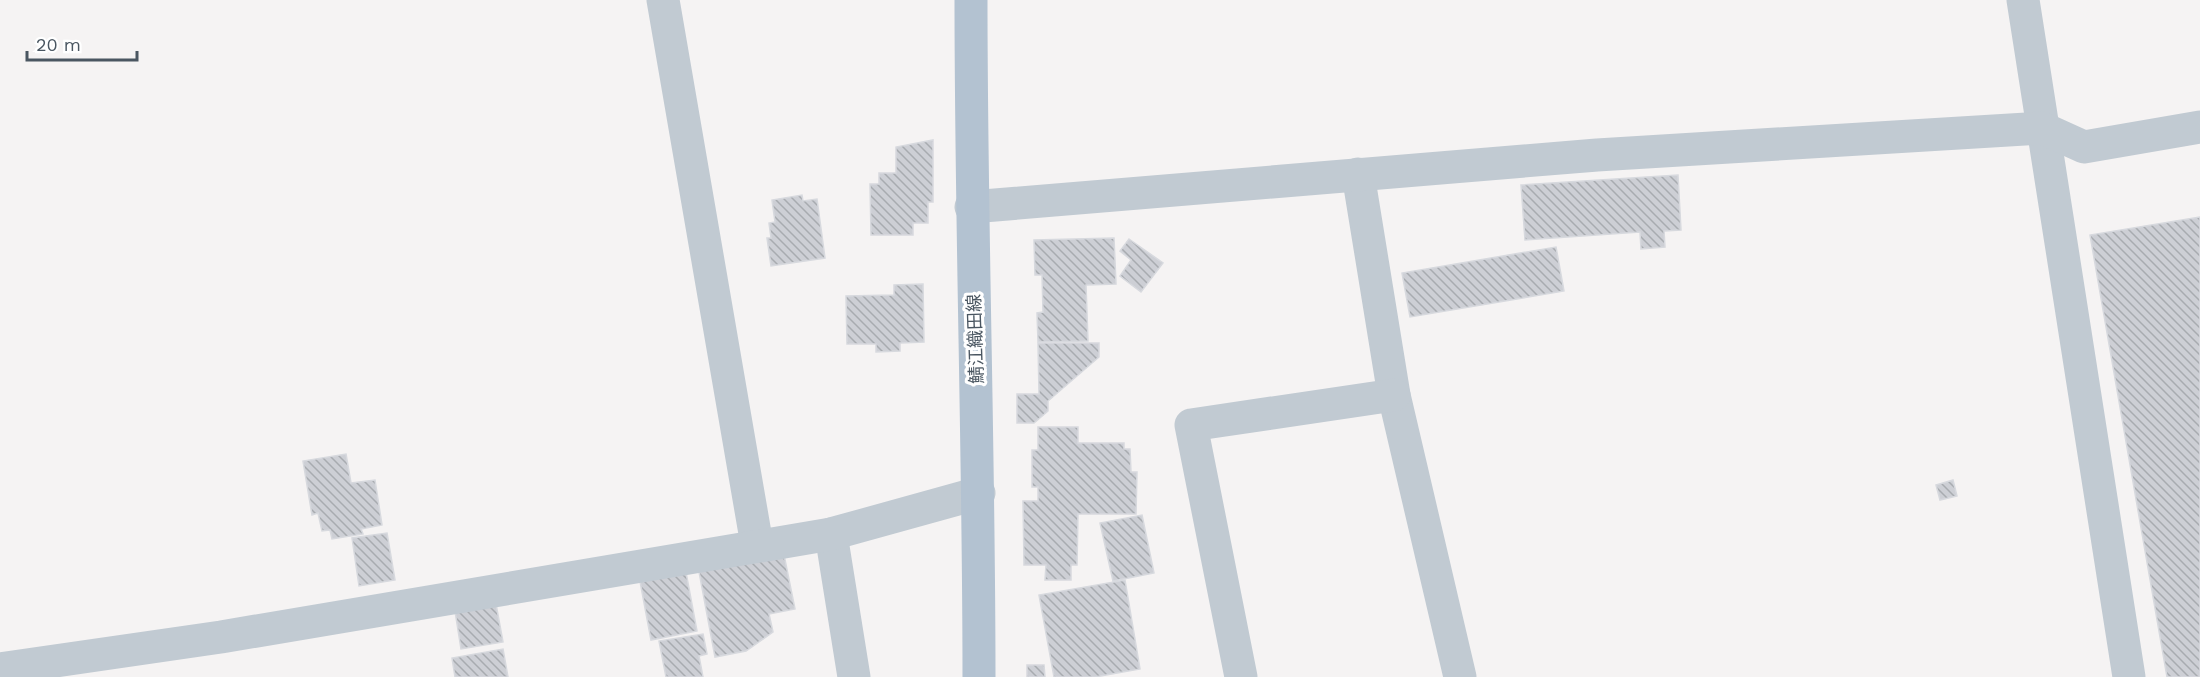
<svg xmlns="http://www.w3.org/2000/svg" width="2200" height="677" font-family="'Work Sans','Noto Sans JP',sans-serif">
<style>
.building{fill:url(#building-back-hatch);stroke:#d7d9de;stroke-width:1.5}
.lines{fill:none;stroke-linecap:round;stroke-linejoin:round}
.minor{stroke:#c1cad2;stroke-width:33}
.major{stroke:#b3c2d1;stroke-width:33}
.labels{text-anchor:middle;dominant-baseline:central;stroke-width:6;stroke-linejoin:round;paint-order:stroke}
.street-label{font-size:18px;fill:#4a5661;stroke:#fff}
</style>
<defs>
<pattern id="building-back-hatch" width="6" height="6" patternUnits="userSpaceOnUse" patternTransform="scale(1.5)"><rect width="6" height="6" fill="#cdcfd5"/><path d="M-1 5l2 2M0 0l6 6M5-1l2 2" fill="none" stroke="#a8abb0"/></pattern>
</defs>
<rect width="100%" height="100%" fill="#f5f3f3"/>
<g class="building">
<polygon points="933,140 933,202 928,202 928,223 913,223 913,235 871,235 870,184 879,184 879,173 896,173 896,147"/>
<polygon points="1678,175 1681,230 1664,231 1665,247 1641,249 1640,232 1525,240 1521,185"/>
<polygon points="802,195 803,201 817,199 825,258 771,266 767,238 771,238 769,223 775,222 772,200"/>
<polygon points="2200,217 2200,677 2167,677 2090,235"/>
<polygon points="1114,238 1116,284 1086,285 1088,341 1038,342 1037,313 1043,312 1042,275 1035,275 1034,240"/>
<polygon points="1129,239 1163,263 1141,292 1120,276 1131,260 1120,251"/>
<polygon points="1556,247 1564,291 1410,317 1402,273"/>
<polygon points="923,284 924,342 900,343 900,351 876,352 876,344 847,344 846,296 894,295 894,285"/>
<polygon points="1038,343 1099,343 1099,357 1048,401 1048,411 1034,423 1017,423 1017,394 1039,394"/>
<polygon points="1038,427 1078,427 1078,443 1124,443 1124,449 1130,449 1131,472 1137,472 1136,514 1078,514 1077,565 1071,565 1071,580 1045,580 1046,565 1024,565 1023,501 1038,501 1038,487 1032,487 1032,450 1038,450"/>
<polygon points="346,454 351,483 375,480 382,525 361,529 363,534 332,539 330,530 322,531 318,513 312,515 303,461"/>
<polygon points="1953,480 1957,496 1940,500 1936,485"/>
<polygon points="1142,515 1154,573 1113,581 1100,523"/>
<polygon points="387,533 395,580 359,586 352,538"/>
<polygon points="782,545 795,609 769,614 773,632 746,651 715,657 697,561"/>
<polygon points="685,567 697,631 651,640 639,576"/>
<polygon points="1125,580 1140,669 1095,677 1054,677 1039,595"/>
<polygon points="496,604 503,642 461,649 455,611"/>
<polygon points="703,634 707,654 699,656 703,677 666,677 659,641"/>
<polygon points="503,649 508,677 455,677 452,658"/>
<polygon points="1027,665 1044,665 1045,677 1027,677"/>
</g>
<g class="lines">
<g class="minor">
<polyline points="663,0 757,545"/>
<polyline points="2023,0 2129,677"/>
<polyline points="1358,174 1394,395 1460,677"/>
<polyline points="971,207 1597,155 2042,128 2084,147 2200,127"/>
<polyline points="831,534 854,677"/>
<polyline points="0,669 221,637 831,534 979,493"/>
<polyline points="1241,677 1191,425 1394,395"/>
</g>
<path class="major" d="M 971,0 C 971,226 979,451 979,677"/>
</g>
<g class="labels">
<g class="street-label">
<text transform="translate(975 339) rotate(-92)">鯖江織田線</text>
</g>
</g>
<path d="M27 51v9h110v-9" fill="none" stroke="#4a5661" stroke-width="3"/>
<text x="36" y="51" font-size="18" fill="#4a5661" stroke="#ffffff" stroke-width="4.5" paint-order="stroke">20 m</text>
</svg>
